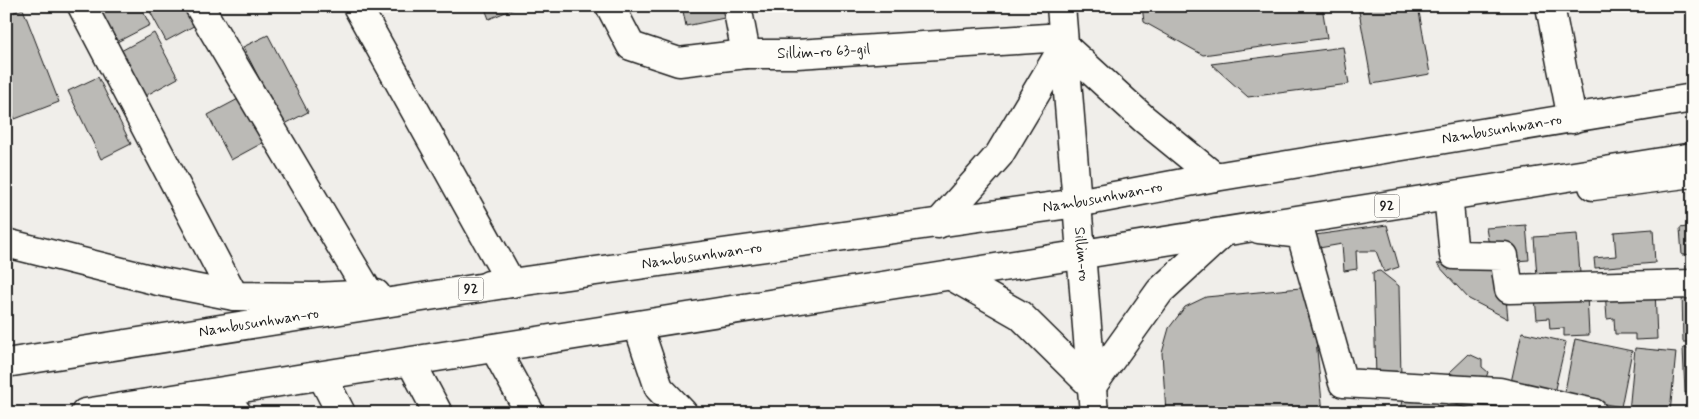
<svg xmlns="http://www.w3.org/2000/svg" width="1699" height="419" font-family="Mynerve,sans-serif">
<style>
.building{fill:#bbbab6;stroke:#1c1c1c}
.lines{fill:none;stroke-linecap:round;stroke-linejoin:round}
.minor-casing{stroke:#1c1c1c;stroke-width:31}
.major-casing{stroke:#1c1c1c;stroke-width:31}
.minor{stroke:#fdfcf7;stroke-width:28}
.major{stroke:#fdfcf7;stroke-width:28}
.labels{text-anchor:middle;dominant-baseline:central;stroke-width:4;stroke-linejoin:round;paint-order:stroke}
.shield{fill:#fdfcf7;stroke:#605f5e;stroke-width:1}
.shield-label{font-size:14px;font-weight:bold;fill:#1c1c1c}
.street-label{font-size:15px;fill:#1c1c1c;stroke:#fdfcf7}
</style>
<rect width="100%" height="100%" fill="#f0eeea"/>
<filter id="ink" filterUnits="userSpaceOnUse"><feTurbulence type="fractalNoise" baseFrequency=".02" numOctaves="2"/><feDisplacementMap in="SourceGraphic" scale="10" xChannelSelector="R" yChannelSelector="G"/><feConvolveMatrix kernelMatrix="1 2 1 2 8 2 1 2 1" color-interpolation-filters="sRGB"/></filter>
<g filter="url(#ink)">
<g class="building">
<polygon points="95,6 140,6 150,25 115,43"/>
<polygon points="147,6 192,6 201,22 166,41"/>
<polygon points="484,6 520,6 489,19"/>
<polygon points="682,6 727,6 729,17 686,26"/>
<polygon points="1142,6 1322,6 1327,38 1203,55 1144,22"/>
<polygon points="1358,6 1418,6 1430,74 1372,84"/>
<polygon points="23,9 59,102 15,119 6,98 6,15"/>
<polygon points="154,33 178,78 143,97 119,52"/>
<polygon points="268,35 308,112 283,125 243,47"/>
<polygon points="1343,47 1349,84 1248,97 1211,64"/>
<polygon points="98,77 131,144 101,159 68,91"/>
<polygon points="242,97 266,141 231,160 208,115"/>
<polygon points="1387,225 1399,267 1384,272 1376,251 1356,251 1357,269 1344,271 1342,244 1319,248 1315,235"/>
<polygon points="1526,225 1529,260 1514,261 1488,240 1486,228"/>
<polygon points="1693,226 1693,254 1682,255 1680,228"/>
<polygon points="1653,229 1655,263 1595,268 1594,258 1616,256 1614,232"/>
<polygon points="1577,234 1580,273 1537,276 1534,237"/>
<polygon points="1502,258 1508,319 1469,299 1437,264"/>
<polygon points="1380,271 1399,286 1401,377 1376,377 1373,272"/>
<polygon points="1311,287 1323,413 1166,413 1162,353 1169,328 1185,307 1206,297"/>
<polygon points="1655,289 1657,339 1635,340 1635,334 1615,334 1614,318 1607,319 1605,291"/>
<polygon points="1682,289 1693,289 1693,342 1683,342"/>
<polygon points="1587,295 1589,335 1564,336 1564,328 1550,329 1549,318 1537,319 1535,298"/>
<polygon points="1522,332 1566,342 1553,397 1510,387"/>
<polygon points="1575,339 1632,351 1621,407 1564,396"/>
<polygon points="1635,348 1676,352 1670,413 1629,412"/>
<polygon points="1683,348 1693,348 1693,392 1685,393"/>
<polygon points="1469,354 1482,360 1482,367 1488,372 1484,384 1449,373"/>
<polygon points="1404,393 1485,412 1485,413 1399,413"/>
<polygon points="1501,397 1543,413 1498,413"/>
</g>
<g class="lines">
<g class="minor-casing">
<g id="minor">
<polyline points="82,6 234,296"/>
<polyline points="199,6 370,295"/>
<polyline points="357,6 511,283 489,285"/>
<path id="s1" d="M 610,6 L 631,46 L 679,62 L 746,54 L 797,54 L 1063,37"/>
<polyline points="737,6 746,54"/>
<polyline points="1550,6 1572,119"/>
<polyline points="1593,186 1693,173"/>
<polyline points="1449,205 1454,255 1504,256 1509,289 1693,284"/>
<polyline points="1259,229 1301,234 1343,383 1499,392 1593,413"/>
<polyline points="6,243 158,281 234,296 314,297 376,294"/>
<polyline points="638,326 659,388 683,413"/>
<polyline points="495,349 530,413"/>
<polyline points="411,362 438,413"/>
<polyline points="322,376 341,413"/>
<polyline points="221,392 237,413"/>
</g>
</g>
<g class="major-casing">
<g id="major">
<path id="s2" d="M 1061,6 L 1094,413"/>
<polyline points="1064,46 1144,119 1215,177"/>
<polyline points="938,224 999,155 1064,46"/>
<polyline points="950,275 1020,315 1092,386"/>
<path id="s3" d="M 6,363 L 511,283 L 1077,203 L 1215,177 L 1693,98"/>
<polyline points="1092,386 1160,291 1224,232"/>
<polyline points="85,413 1693,157"/>
</g>
</g>
<use href="#minor" class="minor"/>
<use href="#major" class="major"/>
</g>
</g>
<g class="labels">
<g class="shield">
<rect x="1374.5" y="194.5" width="25" height="23" rx="4"/>
<rect x="458.5" y="277.5" width="25" height="23" rx="4"/>
</g>
<g class="shield-label">
<text x="1387" y="206">92</text>
<text x="471" y="289">92</text>
</g>
<g class="street-label">
<text stroke="none"><textPath href="#s1" startOffset="241">Sillim-ro 63-gil</textPath></text>
<text stroke="none"><textPath href="#s3" startOffset="1514">Nambusunhwan-ro</textPath></text>
<text stroke="none"><textPath href="#s3" startOffset="1109">Nambusunhwan-ro</textPath></text>
<text stroke="none"><textPath href="#s2" startOffset="249">Sillim-ro</textPath></text>
<text stroke="none"><textPath href="#s3" startOffset="704">Nambusunhwan-ro</textPath></text>
<text stroke="none"><textPath href="#s3" startOffset="256">Nambusunhwan-ro</textPath></text>
</g>
</g>
<rect width="1699" height="419" fill="none" stroke="#fdfcf7" stroke-width="25"/>
<rect x="12" y="12" width="1674" height="394" fill="none" stroke="#1c1c1c" stroke-width="2" filter="url(#ink)"/>
</svg>
